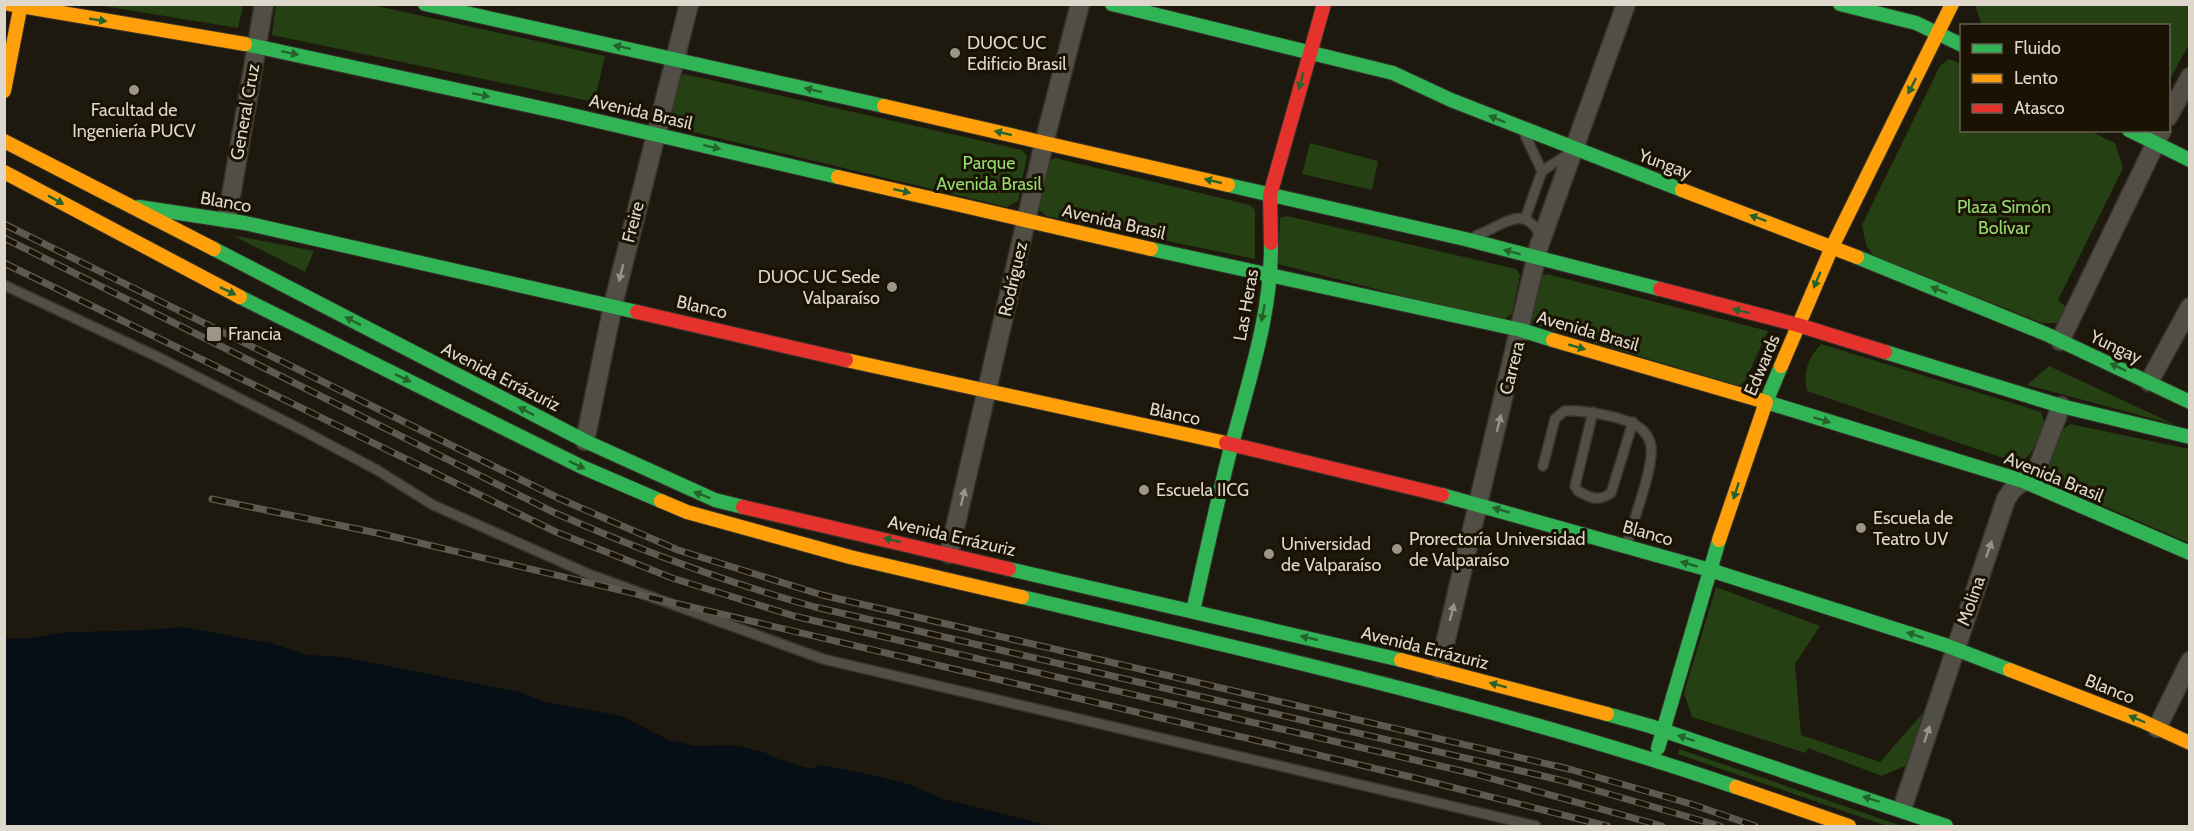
<svg xmlns="http://www.w3.org/2000/svg" width="2194" height="831" font-family="Cabin,sans-serif">
<style>
.green{fill:#254012}
.water{fill:#050f15}
.lines{fill:none;stroke-linecap:round;stroke-linejoin:round}
.lane-casing{stroke:#37332c;stroke-width:12}
.street-casing{stroke:#37332c;stroke-width:21}
.fast-casing{stroke:#37332c;stroke-width:16}
.slow-casing{stroke:#37332c;stroke-width:16}
.jam-casing{stroke:#37332c;stroke-width:16}
.lane{stroke:#514e46;stroke-width:9}
.street{stroke:#514e46;stroke-width:18}
.fast{stroke:#30b455;stroke-width:14}
.slow{stroke:#ff9f0a;stroke-width:14}
.jam{stroke:#e5322d;stroke-width:14}
.rail-casing{stroke:#5e5a53;stroke-width:7}
.rail{stroke:#1a1202;stroke-width:4.5;stroke-dasharray:14;stroke-linecap:butt}
.oneway{fill:#25632c}
.oneway2{fill:#989389}
.poi-dot{fill:#9b958a;stroke:#1a1202;stroke-width:2}
.labels{text-anchor:middle;dominant-baseline:central;stroke-width:6;stroke-linejoin:round;paint-order:stroke}
.poi-label{font-size:18px;fill:#ded8cc;stroke:#1a1202;text-anchor:start}
.street-label{font-size:18px;fill:#ded8cc;stroke:#1a1202}
.park-label{font-size:18px;fill:#95db70;stroke:#1a1202}
</style>
<rect width="100%" height="100%" fill="#1e190f"/>
<g class="green">
<polygon points="1978,4 2189,5 2189,44 2169,81 2168,26 1982,25 1976,8"/>
<polygon points="98,5 243,5 238,28"/>
<polygon points="276,5 372,5 605,56 594,102 272,35"/>
<polygon points="1949,59 1961,64 1962,130 2090,131 2115,143 2123,168 2058,300 2066,307 2058,323 2042,323 1875,257 1866,245 1862,225 1940,66"/>
<polygon points="684,74 1022,150 1027,156 1018,201 1007,207 672,127 667,118 676,79"/>
<polygon points="1310,143 1378,161 1372,190 1302,174"/>
<polygon points="1055,158 1250,205 1255,210 1255,259 1046,216 1038,209 1049,161"/>
<polygon points="1287,216 1516,269 1520,275 1512,314 1501,321 1278,264 1280,218"/>
<polygon points="232,235 314,251 305,272"/>
<polygon points="1547,274 1768,331 1745,381 1739,386 1532,324 1539,277"/>
<path d="M 1821,344 L 2041,412 L 2044,422 C 2037,438 2034,460 2015,462 L 1807,391 C 1803,371 1808,359 1821,344 Z"/>
<polygon points="2049,366 2176,425 2027,385"/>
<path d="M 2070,424 L 2189,449 L 2189,543 L 2044,480 C 2041,462 2055,433 2070,424 Z"/>
<polygon points="1716,587 1820,626 1795,664 1801,735 1880,762 1923,713 1907,765 1882,776 1808,748 1806,753 1692,717 1684,693"/>
<polygon points="1679,749 1902,826 1887,826 1678,754"/>
</g>
<path class="water" d="M 183,627 L 270,643 L 308,655 L 343,657 L 519,692 L 545,702 L 622,716 L 669,740 L 695,746 L 733,745 L 764,752 L 775,758 L 811,769 L 821,765 L 872,775 L 909,784 L 943,799 L 1051,826 L 5,826 L 5,638 C 31,641 50,633 75,632 C 111,631 147,631 183,627 Z"/>
<g class="lines">
<g class="lane-casing">
<g id="lane">
<polyline points="1525,135 1542,171"/>
<polyline points="1525,219 1542,171 1570,153"/>
<path d="M 1477,235 C 1504,226 1523,201 1542,238"/>
<polyline points="4,285 160,358 302,430 377,470 433,505 591,575 823,659 1536,826"/>
<path d="M 1593,412 L 1575,486 L 1578,491 C 1590,498 1599,502 1611,493 L 1633,422"/>
<path d="M 1543,466 L 1555,419 L 1564,411 C 1581,410 1596,413 1614,417 C 1629,421 1648,427 1651,446 C 1654,467 1633,521 1627,544"/>
</g>
</g>
<g class="street-casing">
<g id="street">
<polyline points="2168,117 2190,77"/>
<polyline points="227,219 264,4"/>
<polyline points="2060,341 2162,130"/>
<polyline points="2149,382 2190,307"/>
<polyline points="585,441 613,305 689,4"/>
<polyline points="949,554 1044,143 1080,4"/>
<polyline points="1439,669 1539,246 1626,4"/>
<polyline points="2157,728 2190,661"/>
<polyline points="1902,809 2006,499 2013,489 2036,472 2061,406"/>
</g>
</g>
<g class="fast-casing">
<g id="fast">
<polyline points="425,4 884,106"/>
<polyline points="1112,4 1393,73 1451,100 1682,190"/>
<polyline points="1840,4 1916,23 1962,45"/>
<polyline points="245,44 559,112 838,177"/>
<polyline points="2129,130 2190,160"/>
<polyline points="1228,185 1465,239 1660,289"/>
<polyline points="139,207 245,223 637,312"/>
<polyline points="214,249 585,441 715,500 743,507"/>
<polyline points="1151,249 1521,330 1553,340"/>
<polyline points="1857,257 2046,334 2190,402"/>
<polyline points="240,297 582,467 661,501"/>
<polyline points="1885,352 2061,406 2190,437"/>
<polyline points="1781,366 1766,402 2023,481 2190,553"/>
<polyline points="1442,495 1710,570 1945,645 2010,670"/>
<polyline points="1009,569 1401,660"/>
<path d="M 1022,597 C 1260,653 1504,708 1736,787"/>
<path d="M 1193,611 C 1204,562 1215,512 1227,463 C 1245,391 1272,318 1271,243"/>
<polyline points="1607,714 1650,726 1946,826"/>
<polyline points="1658,748 1719,540"/>
</g>
</g>
<g class="slow-casing">
<g id="slow">
<polyline points="9,4 245,44"/>
<polyline points="4,91 21,4"/>
<polyline points="884,106 1228,185"/>
<polyline points="4,141 214,249"/>
<polyline points="4,172 240,297"/>
<polyline points="838,177 1151,249"/>
<polyline points="1682,190 1857,257"/>
<polyline points="1553,340 1766,402 1719,540"/>
<polyline points="846,360 1226,443"/>
<polyline points="1781,366 1832,247 1952,4"/>
<polyline points="661,501 687,512 850,557 1022,597"/>
<polyline points="1401,660 1607,714"/>
<polyline points="2010,670 2142,721 2190,743"/>
<polyline points="1736,787 1849,826"/>
</g>
</g>
<g class="jam-casing">
<g id="jam">
<polyline points="1271,243 1270,195 1324,4"/>
<polyline points="1660,289 1798,325 1885,352"/>
<polyline points="637,312 846,360"/>
<polyline points="1226,443 1442,495"/>
<polyline points="743,507 1009,569"/>
</g>
</g>
<use href="#lane" class="lane"/>
<use href="#street" class="street"/>
<use href="#fast" class="fast"/>
<use href="#slow" class="slow"/>
<use href="#jam" class="jam"/>
<g class="rail-casing">
<g id="rail">
<polyline points="4,224 558,498 678,550 822,595 1569,769 1691,804 1755,826"/>
<path d="M 4,238 L 553,512 C 639,550 725,582 815,607 L 1560,780 L 1720,826"/>
<polyline points="4,263 556,532 672,578 794,616 1475,774 1662,826"/>
<polyline points="212,499 382,534 1411,777 1607,826"/>
</g>
</g>
<use href="#rail" class="rail"/>
</g>
<defs><path id="oneway-solid" d="M-6-.8H1V-3.2L6.5 0L1 3.2V.8H-6Z" transform="scale(1.5)"/></defs>
<g class="oneway">
<use href="#oneway-solid" transform="translate(98 20) rotate(9)"/>
<use href="#oneway-solid" transform="translate(622 47) rotate(-168)"/>
<use href="#oneway-solid" transform="translate(290 53) rotate(12)"/>
<use href="#oneway-solid" transform="translate(1301 81) rotate(105)"/>
<use href="#oneway-solid" transform="translate(1912 86) rotate(117)"/>
<use href="#oneway-solid" transform="translate(813 90) rotate(-167)"/>
<use href="#oneway-solid" transform="translate(481 95) rotate(12)"/>
<use href="#oneway-solid" transform="translate(1497 119) rotate(-158)"/>
<use href="#oneway-solid" transform="translate(1003 133) rotate(-167)"/>
<use href="#oneway-solid" transform="translate(712 147) rotate(13)"/>
<use href="#oneway-solid" transform="translate(1213 181) rotate(-167)"/>
<use href="#oneway-solid" transform="translate(902 191) rotate(13)"/>
<use href="#oneway-solid" transform="translate(56 200) rotate(29)"/>
<use href="#oneway-solid" transform="translate(1758 218) rotate(-160)"/>
<use href="#oneway-solid" transform="translate(1512 252) rotate(-165)"/>
<use href="#oneway-solid" transform="translate(1817 280) rotate(113)"/>
<use href="#oneway-solid" transform="translate(1939 290) rotate(-158)"/>
<use href="#oneway-solid" transform="translate(228 291) rotate(26)"/>
<use href="#oneway-solid" transform="translate(1741 311) rotate(-166)"/>
<use href="#oneway-solid" transform="translate(1263 313) rotate(101)"/>
<use href="#oneway-solid" transform="translate(353 321) rotate(-153)"/>
<use href="#oneway-solid" transform="translate(1577 347) rotate(16)"/>
<use href="#oneway-solid" transform="translate(2118 367) rotate(-155)"/>
<use href="#oneway-solid" transform="translate(403 378) rotate(26)"/>
<use href="#oneway-solid" transform="translate(526 411) rotate(-153)"/>
<use href="#oneway-solid" transform="translate(1822 420) rotate(17)"/>
<use href="#oneway-solid" transform="translate(577 465) rotate(26)"/>
<use href="#oneway-solid" transform="translate(1736 491) rotate(108)"/>
<use href="#oneway-solid" transform="translate(702 495) rotate(-159)"/>
<use href="#oneway-solid" transform="translate(1501 510) rotate(-164)"/>
<use href="#oneway-solid" transform="translate(892 540) rotate(-167)"/>
<use href="#oneway-solid" transform="translate(1689 564) rotate(-164)"/>
<use href="#oneway-solid" transform="translate(1915 635) rotate(-162)"/>
<use href="#oneway-solid" transform="translate(1309 638) rotate(-167)"/>
<use href="#oneway-solid" transform="translate(1498 685) rotate(-165)"/>
<use href="#oneway-solid" transform="translate(2137 719) rotate(-157)"/>
<use href="#oneway-solid" transform="translate(1686 738) rotate(-161)"/>
<use href="#oneway-solid" transform="translate(1871 799) rotate(-162)"/>
</g>
<g class="oneway2">
<use href="#oneway-solid" transform="translate(621 273) rotate(104)"/>
<use href="#oneway-solid" transform="translate(1499 423) rotate(-76)"/>
<use href="#oneway-solid" transform="translate(963 497) rotate(-76)"/>
<use href="#oneway-solid" transform="translate(1989 549) rotate(-71)"/>
<use href="#oneway-solid" transform="translate(1452 612) rotate(-76)"/>
<use href="#oneway-solid" transform="translate(1927 734) rotate(-72)"/>
</g>
<g class="poi-dot">
<circle cx="955" cy="53" r="6"/>
<circle cx="134" cy="90" r="6"/>
<circle cx="892" cy="287" r="6"/>
<rect x="206" y="326" width="16" height="16" rx="3"/>
<circle cx="1144" cy="490" r="6"/>
<circle cx="1861" cy="528" r="6"/>
<circle cx="1397" cy="549" r="6"/>
<circle cx="1269" cy="554" r="6"/>
</g>
<g class="labels">
<g class="poi-label">
<text x="967" y="43">DUOC UC<tspan x="967" dy="21">Edificio Brasil</tspan></text>
<text x="134" y="110" text-anchor="middle">Facultad de<tspan x="134" dy="21">Ingeniería PUCV</tspan></text>
<text x="880" y="277" text-anchor="end">DUOC UC Sede<tspan x="880" dy="21">Valparaíso</tspan></text>
<text x="228" y="334">Francia</text>
<text x="1156" y="490">Escuela IICG</text>
<text x="1873" y="518">Escuela de<tspan x="1873" dy="21">Teatro UV</tspan></text>
<text x="1409" y="539">Prorectoría Universidad<tspan x="1409" dy="21">de Valparaíso</tspan></text>
<text x="1281" y="544">Universidad<tspan x="1281" dy="21">de Valparaíso</tspan></text>
</g>
<g class="street-label">
<text transform="translate(245 112) rotate(-80)">General Cruz</text>
<text transform="translate(641 112) rotate(13)">Avenida Brasil</text>
<text transform="translate(1665 164) rotate(20)">Yungay</text>
<text transform="translate(226 202) rotate(10)">Blanco</text>
<text transform="translate(633 222) rotate(-76)">Freire</text>
<text transform="translate(1114 222) rotate(13)">Avenida Brasil</text>
<text transform="translate(1013 279) rotate(-77)">Rodríguez</text>
<text transform="translate(1246 305) rotate(-80)">Las Heras</text>
<text transform="translate(702 307) rotate(13)">Blanco</text>
<text transform="translate(1588 331) rotate(16)">Avenida Brasil</text>
<text transform="translate(2116 347) rotate(25)">Yungay</text>
<text transform="translate(1762 365) rotate(-67)">Edwards</text>
<text transform="translate(1512 368) rotate(-76)">Carrera</text>
<text transform="translate(501 377) rotate(27)">Avenida Errázuriz</text>
<text transform="translate(1175 414) rotate(12)">Blanco</text>
<text transform="translate(2054 477) rotate(22)">Avenida Brasil</text>
<text transform="translate(1648 533) rotate(16)">Blanco</text>
<text transform="translate(952 536) rotate(13)">Avenida Errázuriz</text>
<text transform="translate(1971 601) rotate(-71)">Molina</text>
<text transform="translate(1425 648) rotate(14)">Avenida Errázuriz</text>
<text transform="translate(2110 689) rotate(22)">Blanco</text>
</g>
<g class="park-label">
<text x="989" y="163">Parque<tspan x="989" dy="21">Avenida Brasil</tspan></text>
<text x="2004" y="207">Plaza Simón<tspan x="2004" dy="21">Bolívar</tspan></text>
</g>
</g>
<rect width="2194" height="831" fill="none" stroke="#ded8cc" stroke-width="12"/>
<rect x="1960" y="24" width="210" height="108" fill="#1a1202" stroke="#686153" stroke-width="1.5"/>
<rect x="1972" y="44" width="30" height="9" fill="#30b455" stroke="#686153" stroke-width="1.5"/>
<text x="2014" y="54" font-size="18" fill="#ded8cc">Fluido</text>
<rect x="1972" y="74" width="30" height="9" fill="#ff9f0a" stroke="#686153" stroke-width="1.5"/>
<text x="2014" y="84" font-size="18" fill="#ded8cc">Lento</text>
<rect x="1972" y="104" width="30" height="9" fill="#e5322d" stroke="#686153" stroke-width="1.5"/>
<text x="2014" y="114" font-size="18" fill="#ded8cc">Atasco</text>
</svg>
